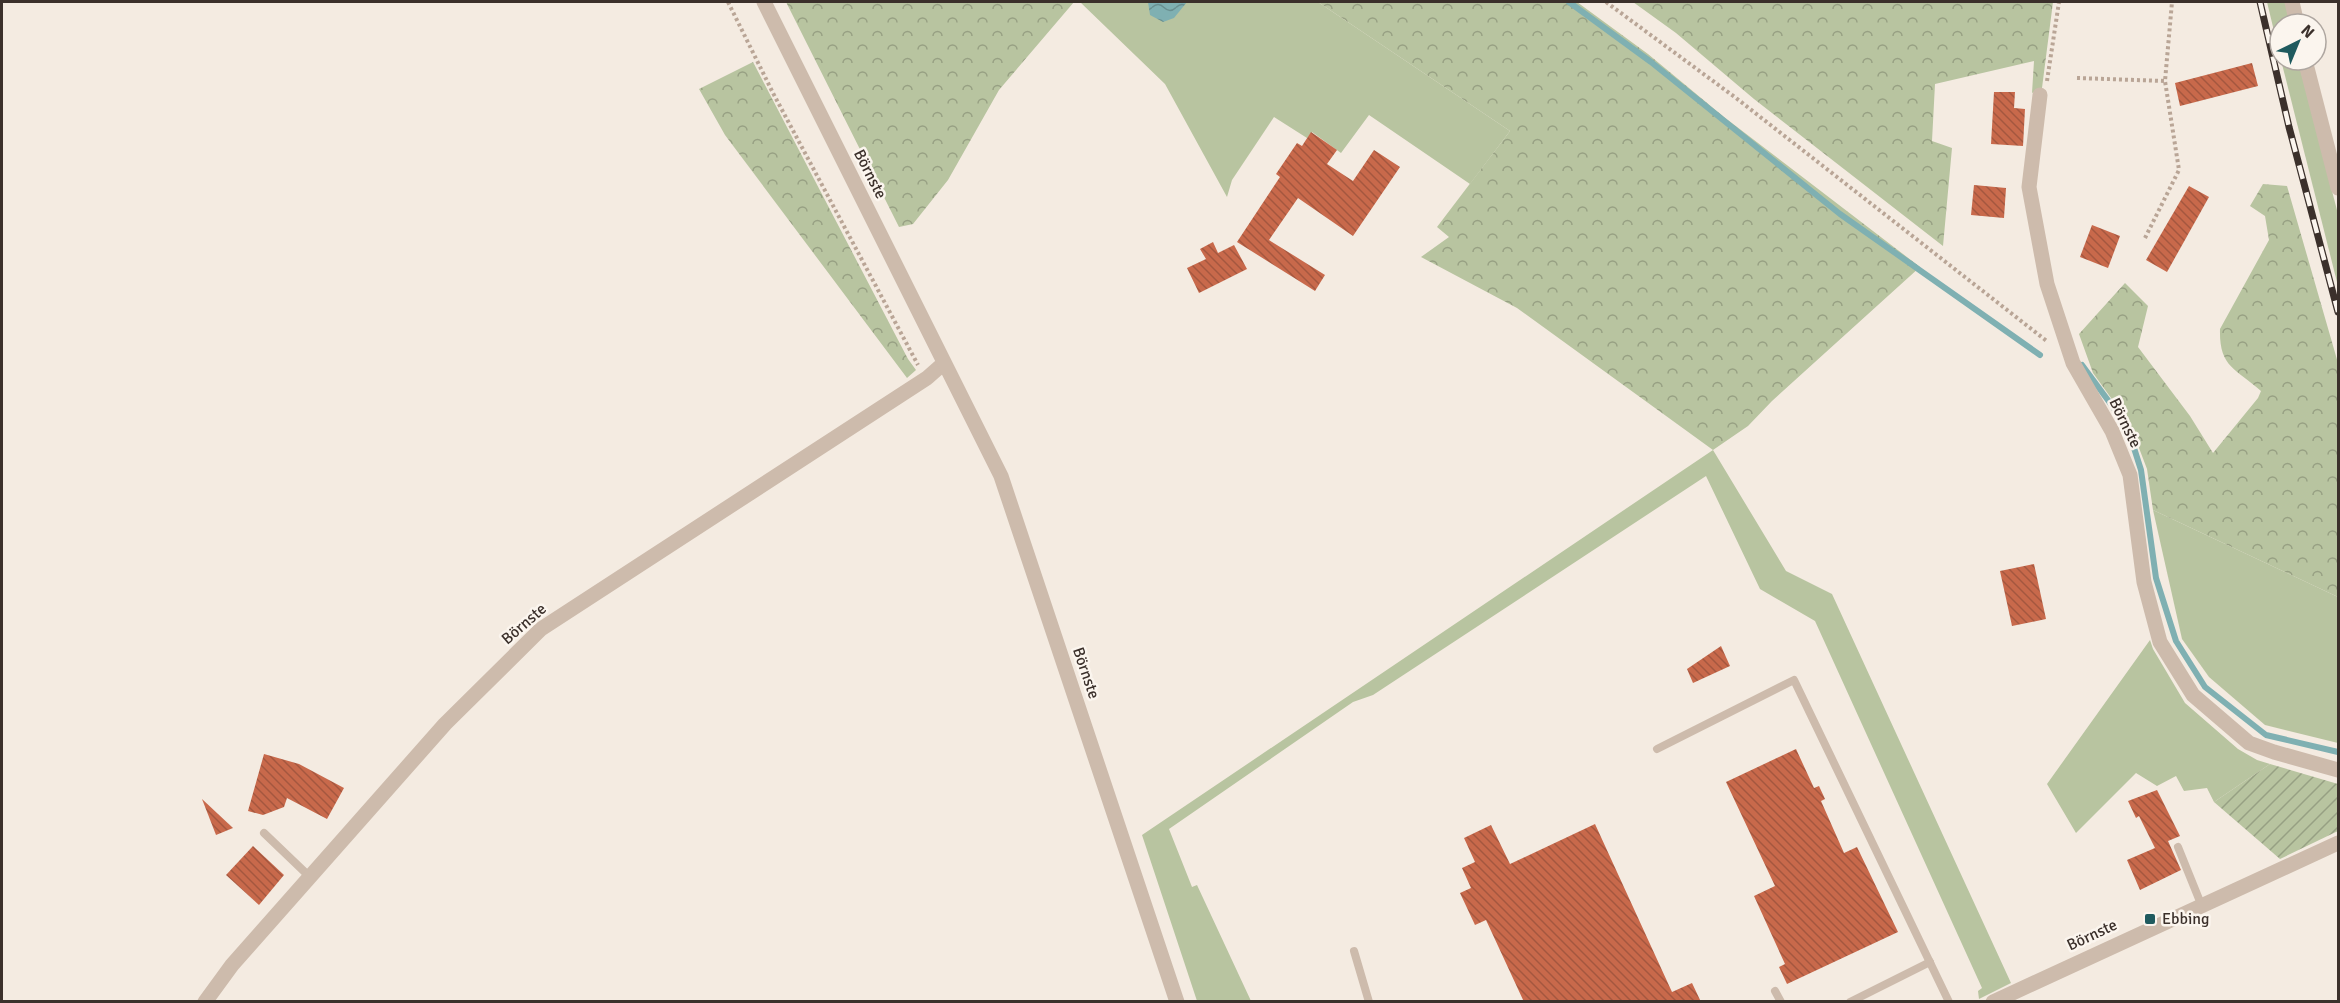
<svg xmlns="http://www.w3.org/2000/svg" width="2340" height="1003" font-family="Signika,sans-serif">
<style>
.grass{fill:#b8c4a0}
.forest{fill:url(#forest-crowns)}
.garden{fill:url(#garden-furrows)}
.water{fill:url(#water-waves)}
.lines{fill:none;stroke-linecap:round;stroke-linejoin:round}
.stream{stroke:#7fb0b2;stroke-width:6}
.building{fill:url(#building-back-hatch)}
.path{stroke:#b9a596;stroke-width:4;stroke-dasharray:3 3;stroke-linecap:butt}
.service{stroke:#cdbbac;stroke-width:8}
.minor{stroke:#cdbbac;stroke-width:15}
.tertiary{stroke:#cdbbac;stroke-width:15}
.rail-casing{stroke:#3b302b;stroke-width:7}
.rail{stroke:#fbf5ee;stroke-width:4.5;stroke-dasharray:14;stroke-linecap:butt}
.poi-dot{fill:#1f5a5e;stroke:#fbf5ee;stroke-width:2}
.labels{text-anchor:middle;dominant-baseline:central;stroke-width:5;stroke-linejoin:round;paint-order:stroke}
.street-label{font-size:16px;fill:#3b302b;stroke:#fbf5ee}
.poi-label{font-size:16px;fill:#3b302b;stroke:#fbf5ee;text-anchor:start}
</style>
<defs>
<pattern id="forest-crowns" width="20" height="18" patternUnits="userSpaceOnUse" patternTransform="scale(1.5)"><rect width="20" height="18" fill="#b8c4a0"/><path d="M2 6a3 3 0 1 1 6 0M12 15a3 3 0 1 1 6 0" fill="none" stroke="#97a083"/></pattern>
<pattern id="garden-furrows" width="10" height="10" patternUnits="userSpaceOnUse" patternTransform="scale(1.5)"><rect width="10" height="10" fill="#b8c4a0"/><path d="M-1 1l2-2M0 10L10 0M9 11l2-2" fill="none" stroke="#97a083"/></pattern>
<pattern id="water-waves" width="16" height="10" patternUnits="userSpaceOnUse" patternTransform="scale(1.5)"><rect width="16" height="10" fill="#7fb0b2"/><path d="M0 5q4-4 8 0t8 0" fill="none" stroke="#699091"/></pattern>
<pattern id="building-back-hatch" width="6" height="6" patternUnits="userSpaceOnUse" patternTransform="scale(1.5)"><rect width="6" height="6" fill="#c8694b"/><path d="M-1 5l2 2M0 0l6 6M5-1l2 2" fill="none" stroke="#a4573f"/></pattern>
</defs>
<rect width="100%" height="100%" fill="#f4ebe1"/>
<g class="grass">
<polygon points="1080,2 1318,2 1510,131 1470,184 1369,115 1341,153 1312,132 1307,138 1274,117 1232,180 1227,197 1165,84"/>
<polygon points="2267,2 2286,2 2291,24 2280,24 2280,56"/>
<polygon points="2281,60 2298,60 2338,214 2338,286"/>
<polygon points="1713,450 1786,571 1832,594 2011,983 1979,999 1978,991 1982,988 1815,621 1760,589 1706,476 1373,695 1353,702 1169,829 1192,887 1197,885 1251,1001 1197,1001 1142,835"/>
<polygon points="2153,510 2338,597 2338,743 2265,725 2209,677 2182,639"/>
<polygon points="2150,640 2153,649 2185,703 2238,749 2257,760 2270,764 2214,802 2207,788 2184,791 2176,776 2157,786 2136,773 2076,833 2047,784"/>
</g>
<g class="forest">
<polygon points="786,2 1074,2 999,90 948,180 913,224 899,227"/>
<polygon points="1318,2 1577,2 1648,54 1724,117 1920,267 1772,401 1748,426 1713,450 1517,308 1421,257 1449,237 1437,227 1510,131"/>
<polygon points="1633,2 2053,2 2042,88 2032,93 2034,61 1935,84 1932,141 1952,148 1943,246 1754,99 1676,33"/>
<polygon points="753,62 908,359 916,370 907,378 725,135 699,89"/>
<path d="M 2263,184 L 2287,186 L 2338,363 L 2338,597 L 2153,510 L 2147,469 L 2139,448 L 2119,409 L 2093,373 L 2079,334 L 2125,283 L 2148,306 L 2138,347 L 2190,416 L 2213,453 L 2258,398 L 2261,391 C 2235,368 2219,367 2220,329 L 2269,240 L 2265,216 L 2250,206 Z"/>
</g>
<polygon class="garden" points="2270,764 2338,784 2338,831 2280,859 2214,802"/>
<polygon class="water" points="1148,2 1187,2 1174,18 1163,22 1150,15"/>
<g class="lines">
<g class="stream">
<polyline points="1569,2 1651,62 1840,214 2040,355"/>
<polyline points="2082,365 2127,426 2141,470 2156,578 2176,641 2205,687 2266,735 2338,752"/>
</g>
</g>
<g class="building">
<polygon points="2252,63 2258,86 2180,106 2175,83"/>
<polygon points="1994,92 2015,92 2014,108 2025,109 2023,146 1991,144"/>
<polygon points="1311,132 1337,150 1327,164 1353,181 1374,150 1400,167 1353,236 1298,198 1269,240 1325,275 1315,291 1237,242 1280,177 1276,174 1297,143 1302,146"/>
<polygon points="1974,185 2006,188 2004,218 1971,215"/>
<polygon points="2189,186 2209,197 2167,272 2146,260"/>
<polygon points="2092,225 2120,236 2108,268 2080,257"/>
<polygon points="1213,242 1218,253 1234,245 1247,269 1199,293 1187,268 1206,259 1200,249"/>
<polygon points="2034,564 2046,619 2012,626 2000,571"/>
<polygon points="1721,646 1730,666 1693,683 1687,669"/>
<polygon points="1796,749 1814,788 1819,786 1825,799 1821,801 1844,853 1857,847 1898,932 1787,984 1779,967 1785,964 1754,896 1775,886 1726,782"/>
<polygon points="264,754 299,764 344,788 327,819 287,798 284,807 263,815 248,811"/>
<polygon points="2157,790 2180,836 2168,841 2181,870 2140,890 2127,860 2155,848 2139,816 2136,818 2128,801"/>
<polygon points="202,799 233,828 216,835"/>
<polygon points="1595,824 1672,992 1692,983 1701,1002 1524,1002 1486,920 1475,925 1460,893 1471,888 1462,868 1475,862 1464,838 1491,825 1510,864"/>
<polygon points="253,846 284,875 259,905 226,875"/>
</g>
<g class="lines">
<g class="path">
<polyline points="728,2 773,93 918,365"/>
<polyline points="1606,2 1736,98 2048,342"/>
<polyline points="2077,78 2165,81"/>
<polyline points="2047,81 2059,2"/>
<polyline points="2145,238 2179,170 2165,81 2172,2"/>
</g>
<g class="service">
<polyline points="1657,749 1794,680 1949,1002"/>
<polyline points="264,833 311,878"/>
<polyline points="2178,847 2201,904"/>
<polyline points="1354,951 1369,1002"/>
<polyline points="1775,991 1781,1002"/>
<polyline points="1850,1002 1930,962"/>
</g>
<g class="minor">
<polyline points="2292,2 2297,24"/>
<polyline points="2305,60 2338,188"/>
<polyline points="2040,95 2029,187 2047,284 2073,363 2112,431 2130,475 2144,582 2160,642 2193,695 2249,743 2274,752 2338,770"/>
<polyline points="205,1002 232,965 445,724 541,629 927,378 944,363"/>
<polyline points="1993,1002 2338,843"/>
</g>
<polyline class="tertiary" points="764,2 1001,476 1177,1002"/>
<g class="rail-casing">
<polyline id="rail" points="2260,2 2289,127 2338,312"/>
</g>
<use href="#rail" class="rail"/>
</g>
<rect class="poi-dot" x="2144" y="913" width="12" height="12" rx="3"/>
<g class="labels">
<g class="street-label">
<text transform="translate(870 174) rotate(63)">Börnste</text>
<text transform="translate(2125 423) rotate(64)">Börnste</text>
<text transform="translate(524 624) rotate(-41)">Börnste</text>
<text transform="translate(1086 673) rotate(71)">Börnste</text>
<text transform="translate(2092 935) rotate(-25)">Börnste</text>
</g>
<g class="poi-label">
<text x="2162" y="919">Ebbing</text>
</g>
</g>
<rect width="2340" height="1003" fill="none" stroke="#3b302b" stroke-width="6"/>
<g transform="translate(2298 42) rotate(43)"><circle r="28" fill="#fbf5ee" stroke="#aea6a0" stroke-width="1.5"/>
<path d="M0-4.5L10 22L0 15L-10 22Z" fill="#1f5a5e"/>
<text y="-9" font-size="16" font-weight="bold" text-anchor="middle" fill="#3b302b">N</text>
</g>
</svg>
